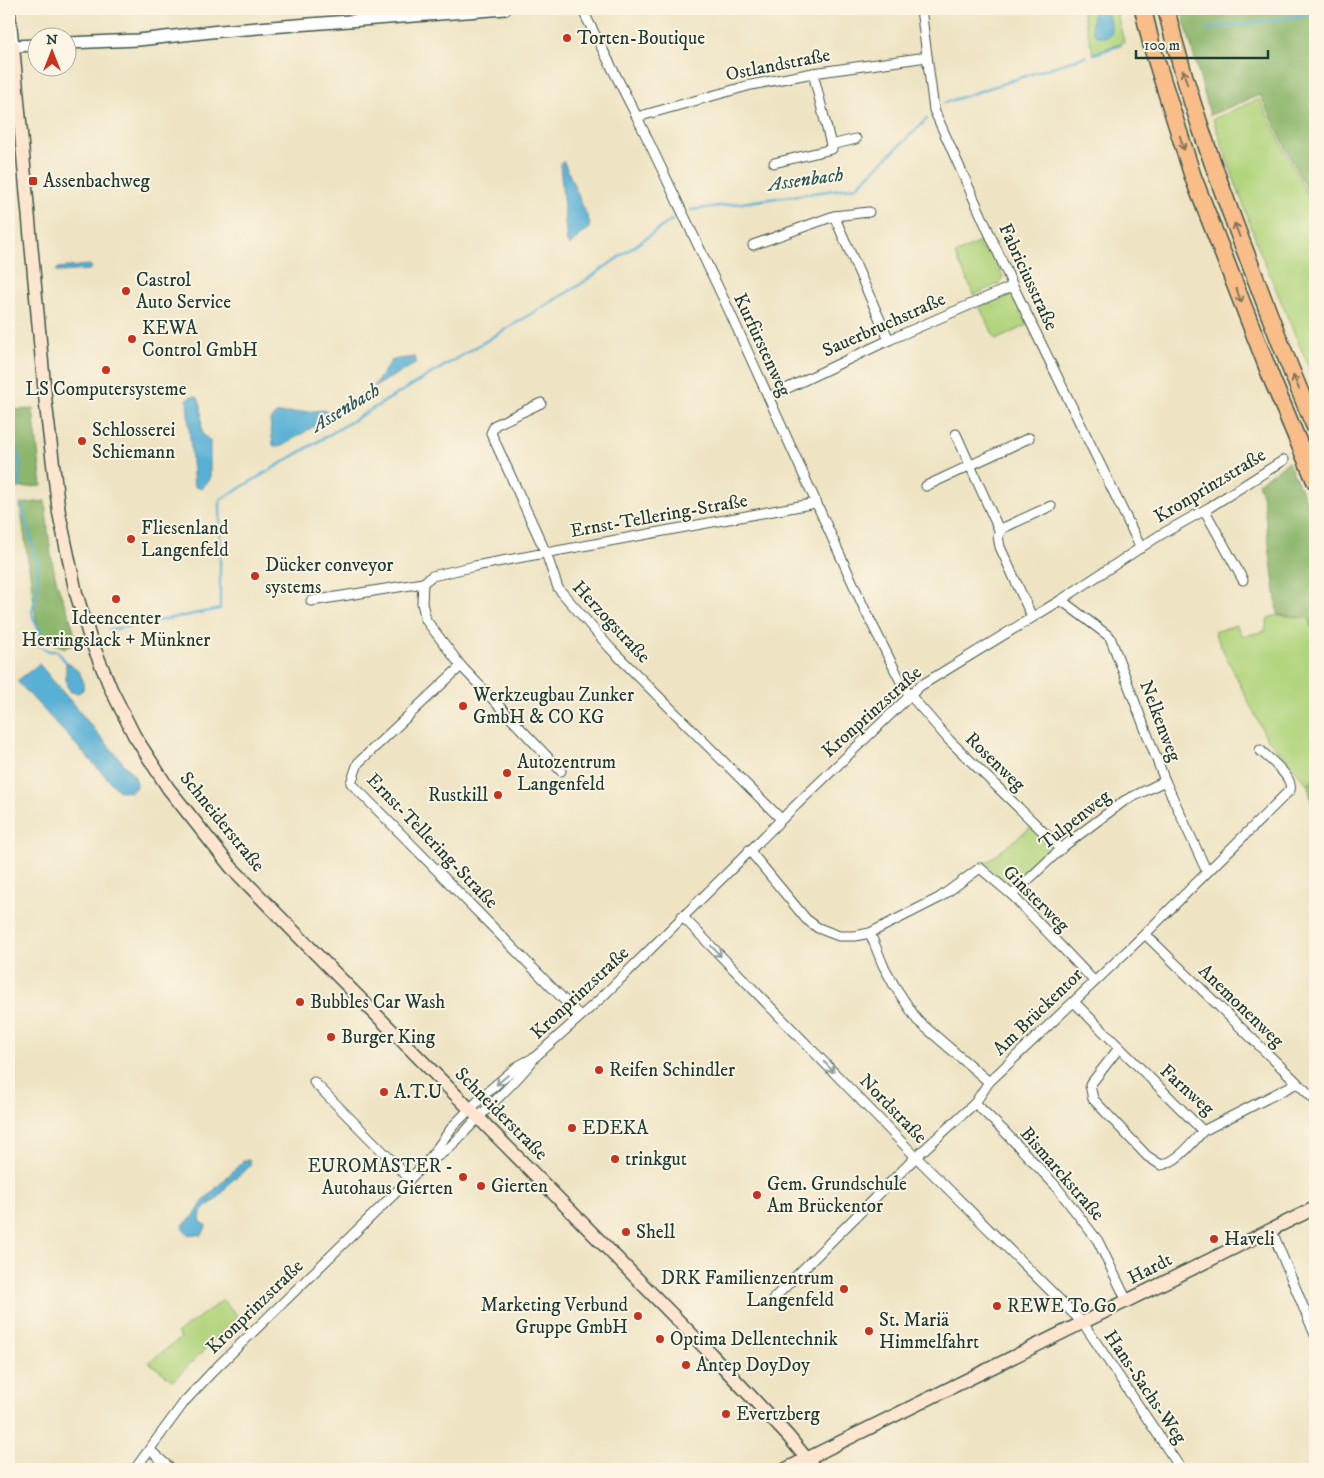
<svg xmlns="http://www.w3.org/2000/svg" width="1324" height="1478" font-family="'IM FELL DW Pica',serif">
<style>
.green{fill:#b1d47d;stroke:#688858}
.forest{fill:#8cb66c;stroke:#567a50}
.water{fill:#58b0d5;stroke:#3c7684}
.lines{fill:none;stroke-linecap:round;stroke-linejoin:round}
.stream{stroke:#58b0d5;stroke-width:2.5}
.minor-casing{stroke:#3e5649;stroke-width:11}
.tertiary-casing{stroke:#3e5649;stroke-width:14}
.secondary-casing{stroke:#3e5649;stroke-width:15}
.motorway-casing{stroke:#3e5649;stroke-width:19}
.minor{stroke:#fff;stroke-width:9}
.tertiary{stroke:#fff;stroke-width:11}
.secondary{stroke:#fde5d0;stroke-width:12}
.motorway{stroke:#f9bd89;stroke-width:16}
.oneway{stroke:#81775a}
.oneway2{stroke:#8f9e9a}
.poi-dot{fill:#c8321e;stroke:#fcf5e5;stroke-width:2}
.labels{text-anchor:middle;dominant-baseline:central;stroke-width:4;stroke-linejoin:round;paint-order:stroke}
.poi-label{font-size:19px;fill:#1f3d34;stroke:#fcf5e5;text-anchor:start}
.street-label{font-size:19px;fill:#1f3d34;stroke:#fcf5e5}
.water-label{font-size:20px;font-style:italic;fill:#2d5a5c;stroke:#fcf5e5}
</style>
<rect width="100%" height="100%" fill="#fcf5e5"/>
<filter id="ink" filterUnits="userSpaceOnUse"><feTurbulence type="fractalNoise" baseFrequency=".02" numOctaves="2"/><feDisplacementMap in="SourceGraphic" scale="10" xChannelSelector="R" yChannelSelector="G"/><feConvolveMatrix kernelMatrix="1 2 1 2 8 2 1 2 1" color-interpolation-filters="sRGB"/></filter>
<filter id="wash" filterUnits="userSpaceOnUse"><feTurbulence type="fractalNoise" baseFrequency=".0096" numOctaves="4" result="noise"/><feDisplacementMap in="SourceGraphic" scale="20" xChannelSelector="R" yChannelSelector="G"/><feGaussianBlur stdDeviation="1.12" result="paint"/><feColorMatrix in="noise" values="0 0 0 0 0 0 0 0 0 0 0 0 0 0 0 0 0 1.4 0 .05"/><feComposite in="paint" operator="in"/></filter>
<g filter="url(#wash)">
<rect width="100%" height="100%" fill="#eee3c2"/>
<g class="green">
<polygon points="1082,9 1116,9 1124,42 1093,53"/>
<polygon points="1259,99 1315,211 1315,382 1258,247 1213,119"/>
<polygon points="986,239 987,242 979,247 981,250 987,247 990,248 1003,276 1000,283 974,295 955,254"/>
<polygon points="1009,294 1014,298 1027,325 996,340 979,306 1004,295"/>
<polygon points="1278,615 1310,618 1315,637 1315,776 1308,785 1266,737 1214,632 1236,625 1243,636 1265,631 1268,618"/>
<polygon points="1031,827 1047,843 1046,854 1016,884 1012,886 1008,885 986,863"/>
<polygon points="223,1300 238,1316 173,1381 149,1362 181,1338 177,1333"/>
</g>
<g class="forest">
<polygon points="1181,9 1315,9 1315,207 1260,95 1210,115"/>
<polygon points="33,409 42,486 17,488 11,439 9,437 9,410"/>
<polygon points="1288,462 1315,519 1315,637 1309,618 1278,615 1263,499 1258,483"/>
<path d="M 45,501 C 48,528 50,557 57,583 C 63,603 74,622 76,643 L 65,648 L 50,642 L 38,631 L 20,504 Z"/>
<polygon points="1315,776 1315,821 1308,785"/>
</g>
<g class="water">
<path d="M 1094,9 L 1107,9 L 1112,33 L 1107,37 C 1087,38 1092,23 1094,9 Z"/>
<polygon points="561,162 564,162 590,223 589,228 570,245 567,243 560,164"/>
<polygon points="90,265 92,268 89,270 58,272 56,271 58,268"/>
<polygon points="414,357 416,359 415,364 376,386 374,386 392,360"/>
<polygon points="194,396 198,398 201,406 202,433 210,441 210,480 201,489 194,486 187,400 190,397"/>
<polygon points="325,410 329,414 327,418 282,446 277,447 273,445 270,420 276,414"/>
<path d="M 66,662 C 77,667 85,677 83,690 L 78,693 L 71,692 L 67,686 L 66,678 Z"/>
<polygon points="39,664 135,777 136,787 130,792 118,790 17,681"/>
<polygon points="247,1160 249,1160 251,1164 249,1167 229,1183 219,1197 202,1211 200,1217 201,1222 206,1225 205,1229 202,1235 187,1234 183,1229 183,1225 194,1216 205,1199 243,1161"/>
</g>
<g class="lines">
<g class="stream">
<polyline points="1207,29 1315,14"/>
<polyline points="1094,54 1121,45"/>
<polyline points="944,103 1086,56"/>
<polyline points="691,210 856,187 927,119"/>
<path d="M 9,433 C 21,452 22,466 19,488"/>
<polyline points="22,505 38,565 37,592 32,611 34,620 40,630 41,637 47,640 71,638"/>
<polyline points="109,630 220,609 220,500 578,286 673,219"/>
<polyline points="41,637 38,641 38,645 49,651 57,651 66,662"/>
</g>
</g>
</g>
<g filter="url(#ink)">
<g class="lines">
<g class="minor-casing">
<g id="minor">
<polyline points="582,9 637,117 727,306 865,610 904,688 949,740 1061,849"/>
<polyline points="921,9 934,110 1013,286 1141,548"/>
<polyline points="813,73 831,145 856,139"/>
<polyline points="637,117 751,85 813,73 927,57"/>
<polyline points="774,163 832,149 831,145"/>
<polyline points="834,216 889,340"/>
<polyline points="753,245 834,216 869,212"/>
<polyline points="769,397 889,340 1013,286"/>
<polyline points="541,403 495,425 491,433 546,553 558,588 610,648 781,819"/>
<polyline points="956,434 1000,532 998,536 1000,547 1032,617"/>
<polyline points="926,486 1029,438"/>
<polyline points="1205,511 1243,580"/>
<polyline points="1000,532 1003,528 1051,506"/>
<polyline points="1061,600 1110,637 1165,781 1207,872"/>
<polyline points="311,601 423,583"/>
<polyline points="461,666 426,620 422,603 423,583 432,576 475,566 816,503"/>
<polyline points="561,771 461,666 358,763 351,783 580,1016"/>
<polyline points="749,850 806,919 818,928 839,936 855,936 870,933 939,898 980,868 1012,895 1094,981"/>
<polyline points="1012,895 1064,846 1124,801 1165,781"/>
<polyline points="682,916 916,1157 1083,1323 1181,1469"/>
<polyline points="870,933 883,965 894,985 917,1020 989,1082"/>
<polyline points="1145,934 1315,1100"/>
<polyline points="1074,1002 1203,1131 1297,1083"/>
<path d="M 1119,1048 L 1090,1085 L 1093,1099 L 1147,1156 L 1161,1165 C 1179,1161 1191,1144 1203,1131"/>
<polyline points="314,1082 410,1179"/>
<polyline points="975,1103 1004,1131 1055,1185 1098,1241 1127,1301"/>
<path d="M 428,1161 C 447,1154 463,1133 477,1119 C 496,1099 517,1081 533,1060"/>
<polyline points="1271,1229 1315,1335"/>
<path d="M 774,1298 L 916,1157 L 975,1103 L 989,1082 L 1145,934 L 1290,790 C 1294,777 1269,759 1260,750"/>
<polyline points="150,1450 171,1469"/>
<polyline points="135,1469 185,1401 213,1371 428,1161 453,1126 485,1094 518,1066 535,1057 600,999 792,809 920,686 1061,600 1160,535 1210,507 1284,460"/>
</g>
</g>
<g class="tertiary-casing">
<g id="tertiary">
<polyline points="9,9 13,46 38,45"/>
<polyline points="68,43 138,40 220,31 505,9"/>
</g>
</g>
<g class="secondary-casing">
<g id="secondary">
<polyline points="9,47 13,46 46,406 59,513 76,593 90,638 111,689 134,735 168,788 231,867 317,955 549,1189 712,1355 788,1436 815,1469"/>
<polyline points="786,1469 1315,1208"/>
</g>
</g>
<g class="motorway-casing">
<g id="motorway">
<polyline points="1143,9 1152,47 1193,177 1273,382 1315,481"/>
<path d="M 1166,9 C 1187,95 1217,178 1249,261 C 1270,317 1291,372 1315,427"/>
</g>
</g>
<use href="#minor" class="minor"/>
<use href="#tertiary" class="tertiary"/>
<use href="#secondary" class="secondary"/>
<use href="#motorway" class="motorway"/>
</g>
<defs><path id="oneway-shaft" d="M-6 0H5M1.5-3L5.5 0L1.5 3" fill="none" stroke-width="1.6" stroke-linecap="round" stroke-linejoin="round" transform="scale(1.25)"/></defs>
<g class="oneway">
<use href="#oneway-shaft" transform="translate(1185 77) rotate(-107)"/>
<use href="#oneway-shaft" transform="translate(1182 143) rotate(73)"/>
<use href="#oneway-shaft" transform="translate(1237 230) rotate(-111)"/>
<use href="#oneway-shaft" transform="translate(1239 296) rotate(69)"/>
<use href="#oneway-shaft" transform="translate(1296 382) rotate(-114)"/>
</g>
<g class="oneway2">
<use href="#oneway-shaft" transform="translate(716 951) rotate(46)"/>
<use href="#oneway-shaft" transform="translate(829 1067) rotate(46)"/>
<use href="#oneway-shaft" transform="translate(502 1080) rotate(140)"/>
</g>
</g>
<g class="poi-dot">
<circle cx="567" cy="38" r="5"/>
<rect x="28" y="176" width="10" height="10" rx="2.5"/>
<circle cx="126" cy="291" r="5"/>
<circle cx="132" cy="339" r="5"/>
<circle cx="106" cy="370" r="5"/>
<circle cx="82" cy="441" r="5"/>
<circle cx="131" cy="539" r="5"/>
<circle cx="255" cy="576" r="5"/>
<circle cx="116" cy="599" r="5"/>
<circle cx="463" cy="706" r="5"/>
<circle cx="507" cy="773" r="5"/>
<circle cx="498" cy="795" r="5"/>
<circle cx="300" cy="1002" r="5"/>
<circle cx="331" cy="1037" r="5"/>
<circle cx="599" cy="1070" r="5"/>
<circle cx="384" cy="1092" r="5"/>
<circle cx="572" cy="1128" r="5"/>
<circle cx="615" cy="1159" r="5"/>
<circle cx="463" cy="1177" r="5"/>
<circle cx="481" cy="1186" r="5"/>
<circle cx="757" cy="1195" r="5"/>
<circle cx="626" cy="1232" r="5"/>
<circle cx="1214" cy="1239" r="5"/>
<circle cx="844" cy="1289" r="5"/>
<circle cx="997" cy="1306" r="5"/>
<circle cx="638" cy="1316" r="5"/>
<circle cx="869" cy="1331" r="5"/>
<circle cx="660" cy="1339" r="5"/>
<circle cx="686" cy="1365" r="5"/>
<circle cx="726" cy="1414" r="5"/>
</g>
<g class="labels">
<g class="poi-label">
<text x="577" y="38">Torten-Boutique</text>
<text x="43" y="181">Assenbachweg</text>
<text x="136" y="280">Castrol<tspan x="136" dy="22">Auto Service</tspan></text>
<text x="142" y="328">KEWA<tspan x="142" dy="22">Control GmbH</tspan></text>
<text x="106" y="389" text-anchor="middle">LS Computersysteme</text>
<text x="92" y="430">Schlosserei<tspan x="92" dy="22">Schiemann</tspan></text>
<text x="141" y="528">Fliesenland<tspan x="141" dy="22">Langenfeld</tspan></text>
<text x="265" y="565">Dücker conveyor<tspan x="265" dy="22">systems</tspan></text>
<text x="116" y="618" text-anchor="middle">Ideencenter<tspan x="116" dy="22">Herringslack + Münkner</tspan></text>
<text x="473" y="695">Werkzeugbau Zunker<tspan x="473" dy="22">GmbH &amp; CO KG</tspan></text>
<text x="517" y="762">Autozentrum<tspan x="517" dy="22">Langenfeld</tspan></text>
<text x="488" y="795" text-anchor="end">Rustkill</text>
<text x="310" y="1002">Bubbles Car Wash</text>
<text x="341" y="1037">Burger King</text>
<text x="609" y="1070">Reifen Schindler</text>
<text x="394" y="1092">A.T.U</text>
<text x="582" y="1128">EDEKA</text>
<text x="625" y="1159">trinkgut</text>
<text x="453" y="1166" text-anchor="end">EUROMASTER -<tspan x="453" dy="22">Autohaus Gierten</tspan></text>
<text x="767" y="1184">Gem. Grundschule<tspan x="767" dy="22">Am Brückentor</tspan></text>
<text x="491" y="1186">Gierten</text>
<text x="636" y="1232">Shell</text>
<text x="1224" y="1239">Haveli</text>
<text x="834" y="1278" text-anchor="end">DRK Familienzentrum<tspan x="834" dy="22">Langenfeld</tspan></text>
<text x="628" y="1305" text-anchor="end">Marketing Verbund<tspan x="628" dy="22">Gruppe GmbH</tspan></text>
<text x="1007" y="1306">REWE To Go</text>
<text x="879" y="1320">St. Mariä<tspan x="879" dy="22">Himmelfahrt</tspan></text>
<text x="670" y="1339">Optima Dellentechnik</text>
<text x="696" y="1365">Antep DoyDoy</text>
<text x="736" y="1414">Evertzberg</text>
</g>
<g class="street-label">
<text transform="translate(778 65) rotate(-11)">Ostlandstraße</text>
<text transform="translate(1028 277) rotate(65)">Fabriciusstraße</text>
<text transform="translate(884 325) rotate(-24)">Sauerbruchstraße</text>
<text transform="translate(762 345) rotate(65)">Kurfürstenweg</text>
<text transform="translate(1210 486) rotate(-31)">Kronprinzstraße</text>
<text transform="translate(659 516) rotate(-10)">Ernst-Tellering-Straße</text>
<text transform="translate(611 622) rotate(47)">Herzogstraße</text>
<text transform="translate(872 712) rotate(-42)">Kronprinzstraße</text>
<text transform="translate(1160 721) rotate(69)">Nelkenweg</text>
<text transform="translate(995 762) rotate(44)">Rosenweg</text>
<text transform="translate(1075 820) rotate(-38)">Tulpenweg</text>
<text transform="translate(222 822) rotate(51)">Schneiderstraße</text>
<text transform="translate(432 841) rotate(46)">Ernst-Tellering-Straße</text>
<text transform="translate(1036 899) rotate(45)">Ginsterweg</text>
<text transform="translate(580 993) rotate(-43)">Kronprinzstraße</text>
<text transform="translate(1241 1006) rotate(44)">Anemonenweg</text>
<text transform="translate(1038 1012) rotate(-44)">Am Brückentor</text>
<text transform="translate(1187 1090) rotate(42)">Farnweg</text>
<text transform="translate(893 1109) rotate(46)">Nordstraße</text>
<text transform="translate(501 1114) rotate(45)">Schneiderstraße</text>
<text transform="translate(1062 1174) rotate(49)">Bismarckstraße</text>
<text transform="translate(1150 1269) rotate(-27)">Hardt</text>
<text transform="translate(255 1307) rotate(-44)">Kronprinzstraße</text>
<text transform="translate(1145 1387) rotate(56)">Hans-Sachs-Weg</text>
</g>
<g class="water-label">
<text transform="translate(806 180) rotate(-8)">Assenbach</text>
<text transform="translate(346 408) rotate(-31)">Assenbach</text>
</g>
</g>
<rect width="1324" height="1478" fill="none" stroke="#fcf5e5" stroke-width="30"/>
<g transform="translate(52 52)"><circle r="24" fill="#fcf5e5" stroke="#a4ab9e"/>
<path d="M0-4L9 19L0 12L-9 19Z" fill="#c8321e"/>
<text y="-8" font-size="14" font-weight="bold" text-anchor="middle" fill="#1f3d34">N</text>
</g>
<path d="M1136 50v8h132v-8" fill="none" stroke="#1f3d34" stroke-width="2.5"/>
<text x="1144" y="50" font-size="15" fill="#1f3d34" stroke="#fcf5e5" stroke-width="4" paint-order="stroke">100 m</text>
</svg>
